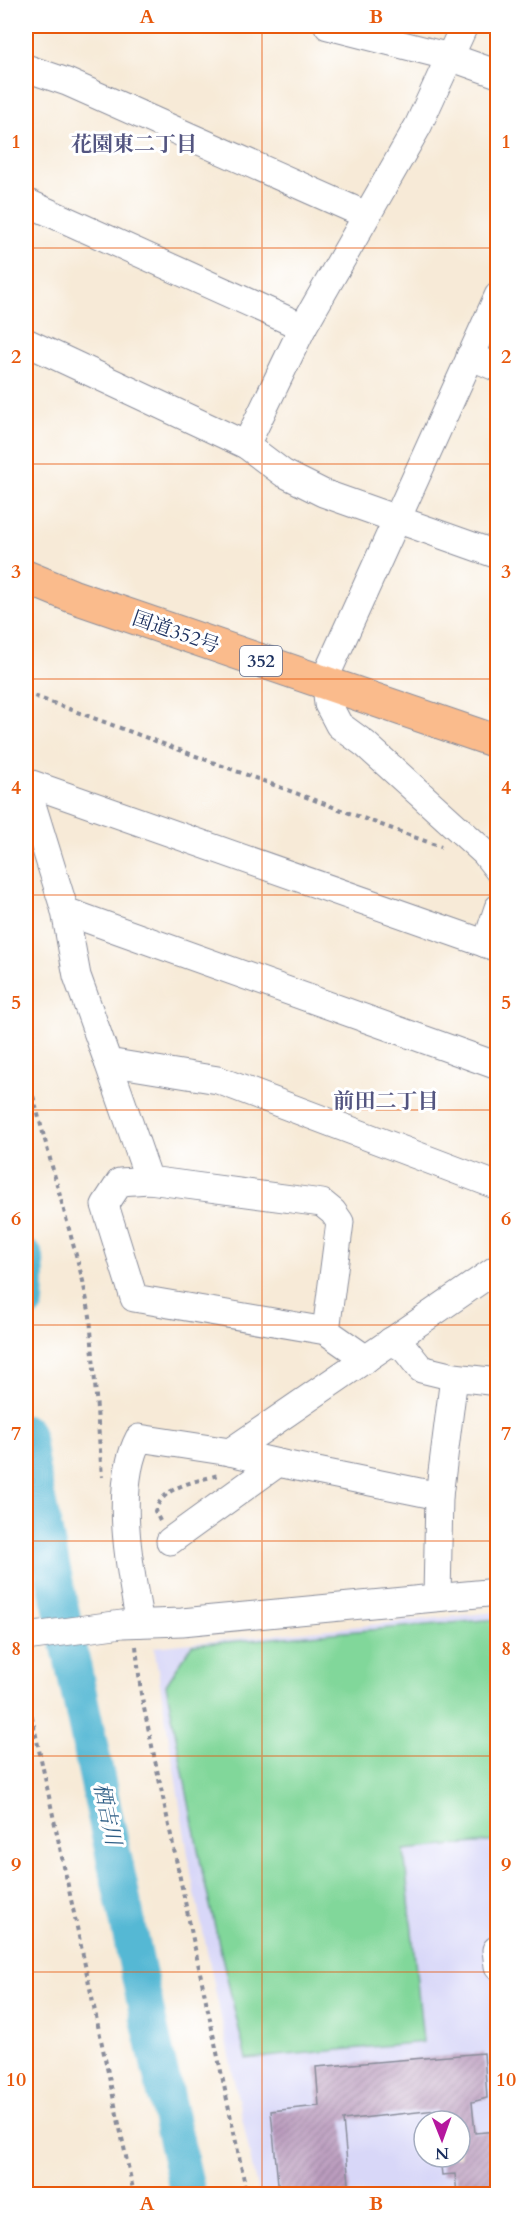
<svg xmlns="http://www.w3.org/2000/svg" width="523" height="2220" font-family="Cardo,'Noto Serif JP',serif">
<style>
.built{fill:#d8d7f8;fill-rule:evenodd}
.garden{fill:#81d79a;stroke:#4e837c;stroke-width:1.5}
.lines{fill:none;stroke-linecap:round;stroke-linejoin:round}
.river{stroke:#55b8d4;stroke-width:36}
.building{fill:url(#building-hatch)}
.minor-casing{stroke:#898c9a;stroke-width:29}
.highway-casing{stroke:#898c9a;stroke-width:35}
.path{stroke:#898c9a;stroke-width:4;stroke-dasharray:4.5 4.5;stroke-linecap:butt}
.minor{stroke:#fff;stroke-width:27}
.highway{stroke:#fabb8c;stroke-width:33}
.grid{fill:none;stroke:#e8590c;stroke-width:1.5;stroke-opacity:0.55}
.labels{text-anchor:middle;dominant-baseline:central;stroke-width:6;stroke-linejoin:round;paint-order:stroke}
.shield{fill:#fff;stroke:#5f6d8e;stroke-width:1.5}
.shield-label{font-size:18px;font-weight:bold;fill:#1b2f5e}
.street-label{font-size:20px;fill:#1b2f5e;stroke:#fff}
.neighbourhood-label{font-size:21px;font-weight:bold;fill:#535580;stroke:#fff}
.water-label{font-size:21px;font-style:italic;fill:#2f5f87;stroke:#fff}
.neatline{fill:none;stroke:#e8590c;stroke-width:2}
.grid-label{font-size:20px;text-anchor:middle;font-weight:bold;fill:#e8590c}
</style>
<defs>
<pattern id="building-hatch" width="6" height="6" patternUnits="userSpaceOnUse" patternTransform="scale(1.5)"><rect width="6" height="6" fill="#bb9cbe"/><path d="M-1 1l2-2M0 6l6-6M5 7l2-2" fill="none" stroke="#97809e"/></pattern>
</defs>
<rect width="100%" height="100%" fill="#fff"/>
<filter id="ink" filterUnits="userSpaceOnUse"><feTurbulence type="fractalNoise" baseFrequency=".0167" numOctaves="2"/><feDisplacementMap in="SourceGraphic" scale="12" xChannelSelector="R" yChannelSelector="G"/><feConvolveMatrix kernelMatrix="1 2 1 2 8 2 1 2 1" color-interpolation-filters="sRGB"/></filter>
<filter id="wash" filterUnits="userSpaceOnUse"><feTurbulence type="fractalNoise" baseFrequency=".008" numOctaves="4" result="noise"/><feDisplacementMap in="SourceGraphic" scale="24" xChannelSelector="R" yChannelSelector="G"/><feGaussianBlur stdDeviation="1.35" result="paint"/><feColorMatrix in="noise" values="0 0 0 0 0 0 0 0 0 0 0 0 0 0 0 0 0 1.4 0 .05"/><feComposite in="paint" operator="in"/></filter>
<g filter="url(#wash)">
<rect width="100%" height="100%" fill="#f7ead7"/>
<path class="built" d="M 497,1612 L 497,2194 L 258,2194 L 192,1879 L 154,1647 ZM 424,2121 L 460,2121 L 460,2157 L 424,2157 Z"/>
<polygon class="garden" points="497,1619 497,1841 404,1850 423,2042 246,2059 204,1880 166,1685 192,1645"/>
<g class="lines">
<g class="river">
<polyline points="26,1258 27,1282 26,1302"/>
<polyline points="26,1433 32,1472 148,2018 188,2194"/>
</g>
</g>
<g id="blocks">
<polygon class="building" points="484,2053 487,2098 472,2102 475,2133 498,2131 498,2194 457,2194 455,2174 442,2175 440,2157 460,2157 460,2121 437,2121 436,2110 343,2120 350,2194 279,2194 271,2111 319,2106 316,2067"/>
</g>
</g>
<g filter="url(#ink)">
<use href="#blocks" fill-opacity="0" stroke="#898c9a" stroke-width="1.5"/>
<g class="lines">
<g class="minor-casing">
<g id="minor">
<polyline points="328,26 450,57 498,74"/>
<polyline points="26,68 67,82 366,215"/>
<polyline points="26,202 303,327"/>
<polyline points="498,296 330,667 326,684 328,704 339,725 365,744 485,853 498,870"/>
<polyline points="26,342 246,445 283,473 323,493 498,555"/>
<polyline points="470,356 498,368"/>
<polyline points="246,445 303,327 418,126 464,26"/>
<polyline points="26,782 498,948"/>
<polyline points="26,785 65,911 77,976 108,1062 218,1080 498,1186"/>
<polyline points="65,911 498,1066"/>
<polyline points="486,944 498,908"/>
<polyline points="108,1062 149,1180 322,1203 333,1212 340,1222 326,1331 366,1359"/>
<polyline points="149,1180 120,1182 105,1205 134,1298 326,1331"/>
<polyline points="391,1341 405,1349 421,1369 454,1377"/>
<polyline points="230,1452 498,1268"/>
<polyline points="170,1541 278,1463 439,1496"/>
<polyline points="437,1597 439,1496 454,1377 498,1382"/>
<path d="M 140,1623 C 130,1571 113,1487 139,1438 L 230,1452 L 278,1463"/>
<polyline points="26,1637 122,1624 182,1622 498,1592"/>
<polyline points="496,1950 498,1966"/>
</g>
</g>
<g class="highway-casing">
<polyline id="highway" points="26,577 72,596 498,742"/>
</g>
<g class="path">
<polyline points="26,693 441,847"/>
<polyline points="26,1070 83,1281 90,1316 102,1477"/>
<path d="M 160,1521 L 155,1511 C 164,1485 195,1482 218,1475"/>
<polyline points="136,1646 141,1694 247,2194"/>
<polyline points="26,1689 134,2194"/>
</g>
<use href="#minor" class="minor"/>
<use href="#highway" class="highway"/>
</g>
</g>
<path class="grid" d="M 262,26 L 262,2194M 26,248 L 498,248M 26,464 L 498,464M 26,679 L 498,679M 26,895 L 498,895M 26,1110 L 498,1110M 26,1325 L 498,1325M 26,1541 L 498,1541M 26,1756 L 498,1756M 26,1972 L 498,1972"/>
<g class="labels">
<rect class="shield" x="240" y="646" width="42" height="30" rx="4.5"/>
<g class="shield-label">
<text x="261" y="661">352</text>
</g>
<g class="street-label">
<text transform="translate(176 632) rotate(19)">国道352号</text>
</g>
<g class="neighbourhood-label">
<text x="134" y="144">花園東二丁目</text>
<text x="386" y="1101">前田二丁目</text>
</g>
<g class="water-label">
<text transform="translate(107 1814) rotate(78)">栖吉川</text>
</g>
</g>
<rect width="523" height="2220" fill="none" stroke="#fff" stroke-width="66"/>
<g transform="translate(442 2139) rotate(179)"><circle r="28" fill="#ffffff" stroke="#a4acbf" stroke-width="1.5"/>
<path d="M0-4.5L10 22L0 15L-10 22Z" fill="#b5179e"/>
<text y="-9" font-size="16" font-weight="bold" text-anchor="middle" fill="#1b2f5e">N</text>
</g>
<rect x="33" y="33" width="457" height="2154" class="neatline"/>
<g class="grid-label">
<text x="147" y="23">A</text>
<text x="376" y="23">B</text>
<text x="16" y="148">1</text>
<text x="506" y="148">1</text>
<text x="16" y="363">2</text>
<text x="506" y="363">2</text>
<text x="16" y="578">3</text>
<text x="506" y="578">3</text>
<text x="16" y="794">4</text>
<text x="506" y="794">4</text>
<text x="16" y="1009">5</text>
<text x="506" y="1009">5</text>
<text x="16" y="1225">6</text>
<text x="506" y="1225">6</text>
<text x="16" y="1440">7</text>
<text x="506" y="1440">7</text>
<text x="16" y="1655">8</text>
<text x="506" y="1655">8</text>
<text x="16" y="1871">9</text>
<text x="506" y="1871">9</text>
<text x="16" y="2086">10</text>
<text x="506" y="2086">10</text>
<text x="147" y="2210">A</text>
<text x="376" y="2210">B</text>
</g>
</svg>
